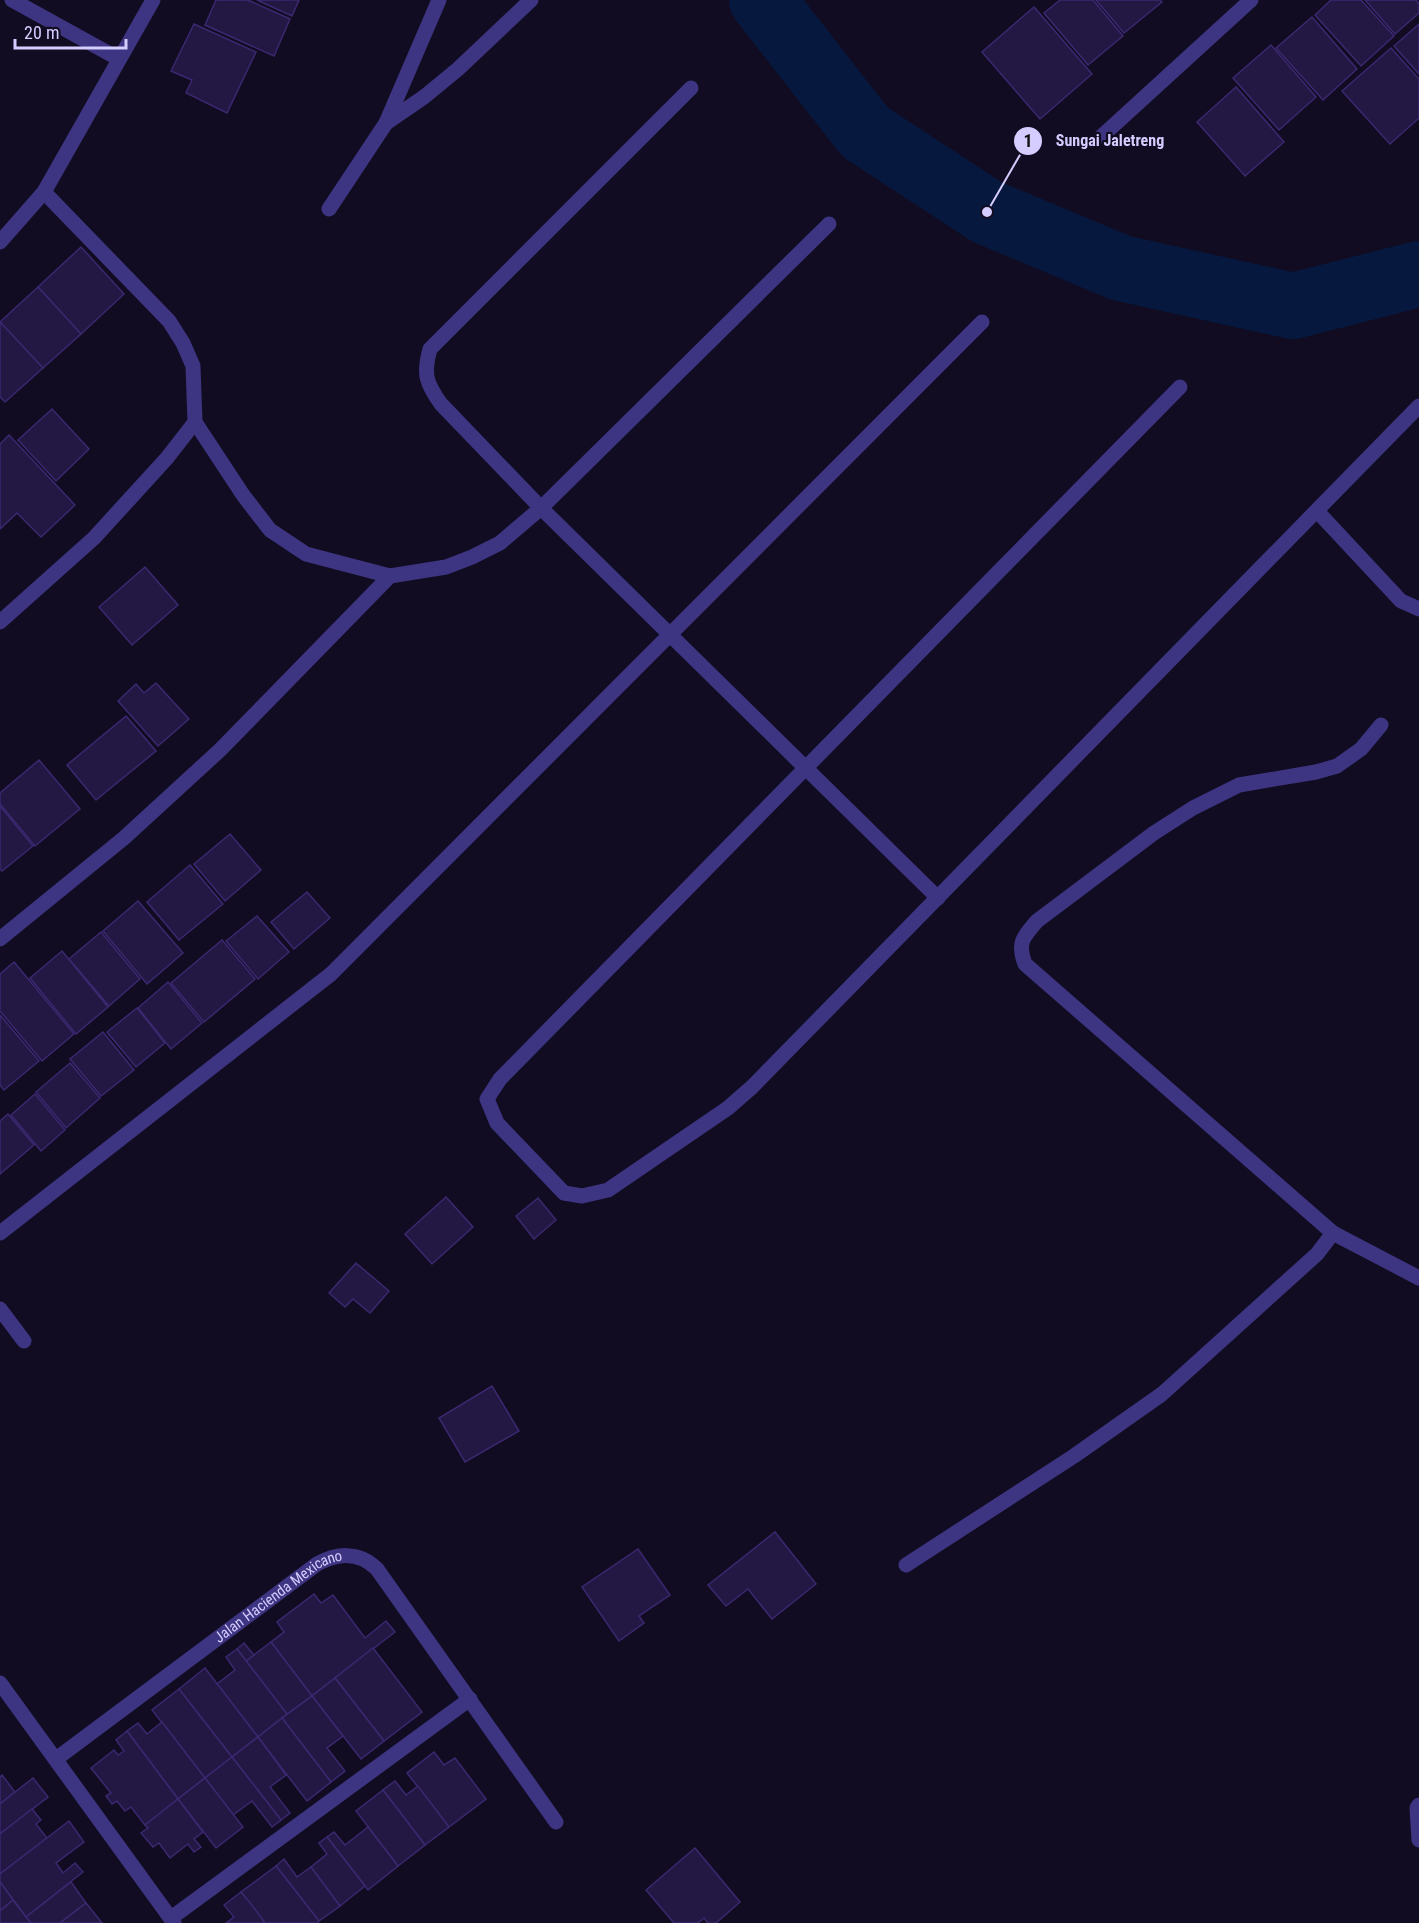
<svg xmlns="http://www.w3.org/2000/svg" width="1419" height="1923" font-family="'Roboto Condensed',sans-serif">
<style>
.lines{fill:none;stroke-linecap:round;stroke-linejoin:round}
.river{stroke:#07183f;stroke-width:66}
.building{fill:#231743;stroke:#3b2870;stroke-width:1.5}
.minor{stroke:#3d3582;stroke-width:15}
.labels{text-anchor:middle;dominant-baseline:central;stroke-width:4.5;stroke-linejoin:round;paint-order:stroke}
.street-label{font-size:15px;fill:#d5ccff;stroke:#110c21}
.leader{fill:none;stroke:#d5ccff;stroke-width:2}
.callout-dot{fill:#d5ccff;stroke:#110c21;stroke-width:2}
.mark-label{font-size:18px;text-anchor:middle;font-weight:bold;fill:#111}
.callout-label{font-size:16px;text-anchor:middle;font-weight:bold;fill:#d5ccff;stroke:#110c21;stroke-width:4.5;stroke-linejoin:round;paint-order:stroke}
</style>
<rect width="100%" height="100%" fill="#110c21"/>
<g class="lines">
<polyline class="river" points="762,0 865,132 987,212 1121,268 1293,306 1419,274"/>
</g>
<g class="building">
<polygon points="216,0 248,0 290,19 274,56 205,25"/>
<polygon points="257,0 299,0 292,16"/>
<polygon points="1060,0 1093,0 1123,36 1088,65 1044,13"/>
<polygon points="1096,0 1160,0 1162,2 1124,33"/>
<polygon points="1331,0 1361,0 1394,36 1361,66 1315,15"/>
<polygon points="1365,0 1416,0 1419,4 1419,13 1395,34"/>
<polygon points="1034,7 1092,74 1040,119 982,52"/>
<polygon points="1312,17 1357,69 1323,100 1276,48"/>
<polygon points="194,24 256,52 227,113 186,93 192,80 171,71"/>
<polygon points="1419,24 1419,74 1394,46"/>
<polygon points="1271,45 1316,97 1279,130 1233,78"/>
<polygon points="1391,48 1419,79 1419,118 1390,144 1342,91"/>
<polygon points="1236,87 1284,142 1245,176 1197,122"/>
<polygon points="81,247 124,294 81,334 38,287"/>
<polygon points="38,287 81,334 43,368 0,322"/>
<polygon points="0,322 43,368 5,402 0,397"/>
<polygon points="52,409 89,449 56,481 18,440"/>
<polygon points="9,435 75,505 41,537 17,513 0,529 0,444"/>
<polygon points="145,567 178,605 132,645 99,607"/>
<polygon points="156,683 189,719 158,746 118,701 136,684 144,693"/>
<polygon points="126,716 156,751 96,800 67,765"/>
<polygon points="39,760 80,809 35,846 0,804 0,793"/>
<polygon points="0,806 33,846 2,871 0,869"/>
<polygon points="230,834 261,870 225,901 194,864"/>
<polygon points="190,865 223,904 179,940 147,902"/>
<polygon points="307,892 330,918 294,949 271,922"/>
<polygon points="138,901 183,953 147,984 103,931"/>
<polygon points="257,916 289,952 258,979 226,941"/>
<polygon points="101,932 140,979 109,1006 69,959"/>
<polygon points="222,940 255,979 204,1022 171,983"/>
<polygon points="62,951 108,1007 76,1034 30,978"/>
<polygon points="14,962 74,1034 42,1061 0,1011 0,974"/>
<polygon points="168,982 202,1023 171,1049 138,1008"/>
<polygon points="137,1008 165,1043 136,1067 107,1032"/>
<polygon points="0,1015 39,1061 4,1090 0,1085"/>
<polygon points="103,1032 134,1070 101,1096 70,1059"/>
<polygon points="70,1063 100,1098 66,1128 36,1092"/>
<polygon points="35,1094 65,1130 41,1151 11,1115"/>
<polygon points="8,1114 34,1145 0,1174 0,1121"/>
<polygon points="446,1197 473,1227 432,1264 405,1234"/>
<polygon points="538,1198 556,1220 534,1239 516,1216"/>
<polygon points="356,1263 389,1291 370,1313 353,1299 345,1307 329,1293"/>
<polygon points="492,1386 519,1431 465,1462 439,1418"/>
<polygon points="775,1532 816,1584 772,1619 748,1589 726,1606 708,1585"/>
<polygon points="638,1549 670,1595 639,1616 644,1623 619,1641 582,1587"/>
<polygon points="314,1594 321,1603 333,1595 365,1638 386,1621 395,1632 312,1696 271,1642 284,1632 277,1622"/>
<polygon points="271,1642 312,1696 287,1714 246,1661"/>
<polygon points="244,1643 254,1655 246,1661 237,1649"/>
<polygon points="373,1648 422,1712 384,1741 335,1678"/>
<polygon points="237,1649 287,1714 258,1737 217,1684 235,1670 226,1657"/>
<polygon points="205,1668 258,1737 232,1757 179,1689"/>
<polygon points="335,1678 384,1741 361,1759 312,1696"/>
<polygon points="179,1689 232,1757 205,1778 152,1710"/>
<polygon points="312,1696 343,1736 327,1748 345,1771 331,1782 282,1718"/>
<polygon points="282,1718 331,1782 307,1801 258,1737"/>
<polygon points="162,1722 205,1778 178,1799 127,1731 138,1723 147,1734"/>
<polygon points="127,1731 178,1799 145,1825 131,1807 125,1811 117,1801 112,1804 106,1796 111,1793 91,1768 114,1750 118,1755 124,1751 116,1740"/>
<polygon points="258,1737 286,1775 270,1787 290,1813 281,1820 232,1757"/>
<polygon points="434,1752 444,1765 455,1758 486,1799 449,1827 407,1773"/>
<polygon points="232,1757 281,1820 272,1827 252,1801 233,1815 205,1778"/>
<polygon points="2,1775 15,1792 0,1804 0,1777"/>
<polygon points="33,1778 48,1797 0,1834 0,1804"/>
<polygon points="205,1778 243,1827 216,1848 178,1799"/>
<polygon points="395,1781 406,1795 418,1786 449,1827 425,1845 383,1790"/>
<polygon points="383,1790 425,1845 398,1866 356,1811"/>
<polygon points="178,1799 203,1832 194,1839 201,1847 194,1852 188,1844 170,1858 159,1843 153,1847 141,1833 148,1828 145,1825"/>
<polygon points="32,1809 41,1820 36,1824 47,1838 0,1874 0,1834"/>
<polygon points="69,1821 84,1842 56,1863 63,1873 75,1863 83,1872 26,1917 0,1882 0,1874"/>
<polygon points="368,1827 398,1866 368,1890 327,1837 334,1832 345,1845"/>
<polygon points="327,1837 365,1886 340,1906 311,1867 327,1854 319,1843"/>
<polygon points="695,1848 740,1902 716,1923 708,1923 704,1918 698,1923 674,1923 646,1890"/>
<polygon points="284,1859 297,1877 311,1867 340,1906 319,1921 276,1866"/>
<polygon points="276,1866 319,1921 317,1923 265,1923 241,1892"/>
<polygon points="0,1882 13,1900 0,1911"/>
<polygon points="71,1882 86,1903 60,1923 31,1923 26,1917"/>
<polygon points="241,1892 251,1904 265,1923 226,1923 234,1917 224,1905"/>
<polygon points="13,1900 26,1917 31,1923 0,1923 0,1911"/>
<polygon points="86,1903 102,1923 60,1923"/>
</g>
<g class="lines">
<g class="minor">
<polyline points="12,0 119,59"/>
<path d="M 691,88 L 430,349 C 423,374 426,383 441,404 L 541,508 L 938,898"/>
<polyline points="386,123 424,97 458,69 531,0"/>
<polyline points="1102,136 1251,0"/>
<polyline points="44,192 169,321 183,343 193,366 195,422 243,495 270,530 306,554 390,576 446,567 472,557 500,543 541,508 829,224"/>
<polyline points="329,209 386,123 439,0"/>
<polyline points="0,242 44,192 153,0"/>
<polyline points="1180,387 500,1079 487,1099 497,1123 564,1193 582,1196 608,1190 728,1108 752,1087 1419,406"/>
<polyline points="1317,511 1401,601 1419,609"/>
<polyline points="0,622 94,538 167,458 195,422"/>
<polyline points="0,939 124,838 220,750 390,576"/>
<polyline points="0,1233 331,974 982,322"/>
<polyline points="1333,1233 1419,1278"/>
<polyline points="0,1309 24,1341"/>
<path d="M 906,1565 L 1074,1456 L 1162,1394 L 1317,1254 L 1333,1233 L 1025,964 C 1017,943 1023,937 1037,921 L 1154,833 L 1193,808 L 1239,785 L 1316,772 L 1337,766 L 1361,749 L 1381,725"/>
<polyline points="0,1683 174,1923"/>
<path id="s1" d="M 56,1759 L 317,1564 C 337,1553 359,1551 377,1569 L 556,1822"/>
<polyline points="1419,1805 1417,1808 1419,1840"/>
<polyline points="171,1918 470,1699"/>
</g>
</g>
<g class="labels">
<g class="street-label">
<text stroke="none"><textPath href="#s1" startOffset="276">Jalan Hacienda Mexicano</textPath></text>
</g>
</g>
<path class="leader" d="M987 212L1028 141"/>
<g class="callout-dot">
<circle cx="987" cy="212" r="6"/>
<circle cx="1028" cy="141" r="15"/>
</g>
<g class="mark-label">
<text x="1028" y="147">1</text>
</g>
<g class="callout-label">
<text x="1110" y="146">Sungai Jaletreng</text>
</g>
<path d="M15 39v9h111v-9" fill="none" stroke="#d5ccff" stroke-width="3"/>
<text x="24" y="39" font-size="18" fill="#d5ccff" stroke="#110c21" stroke-width="4.5" paint-order="stroke">20 m</text>
</svg>
